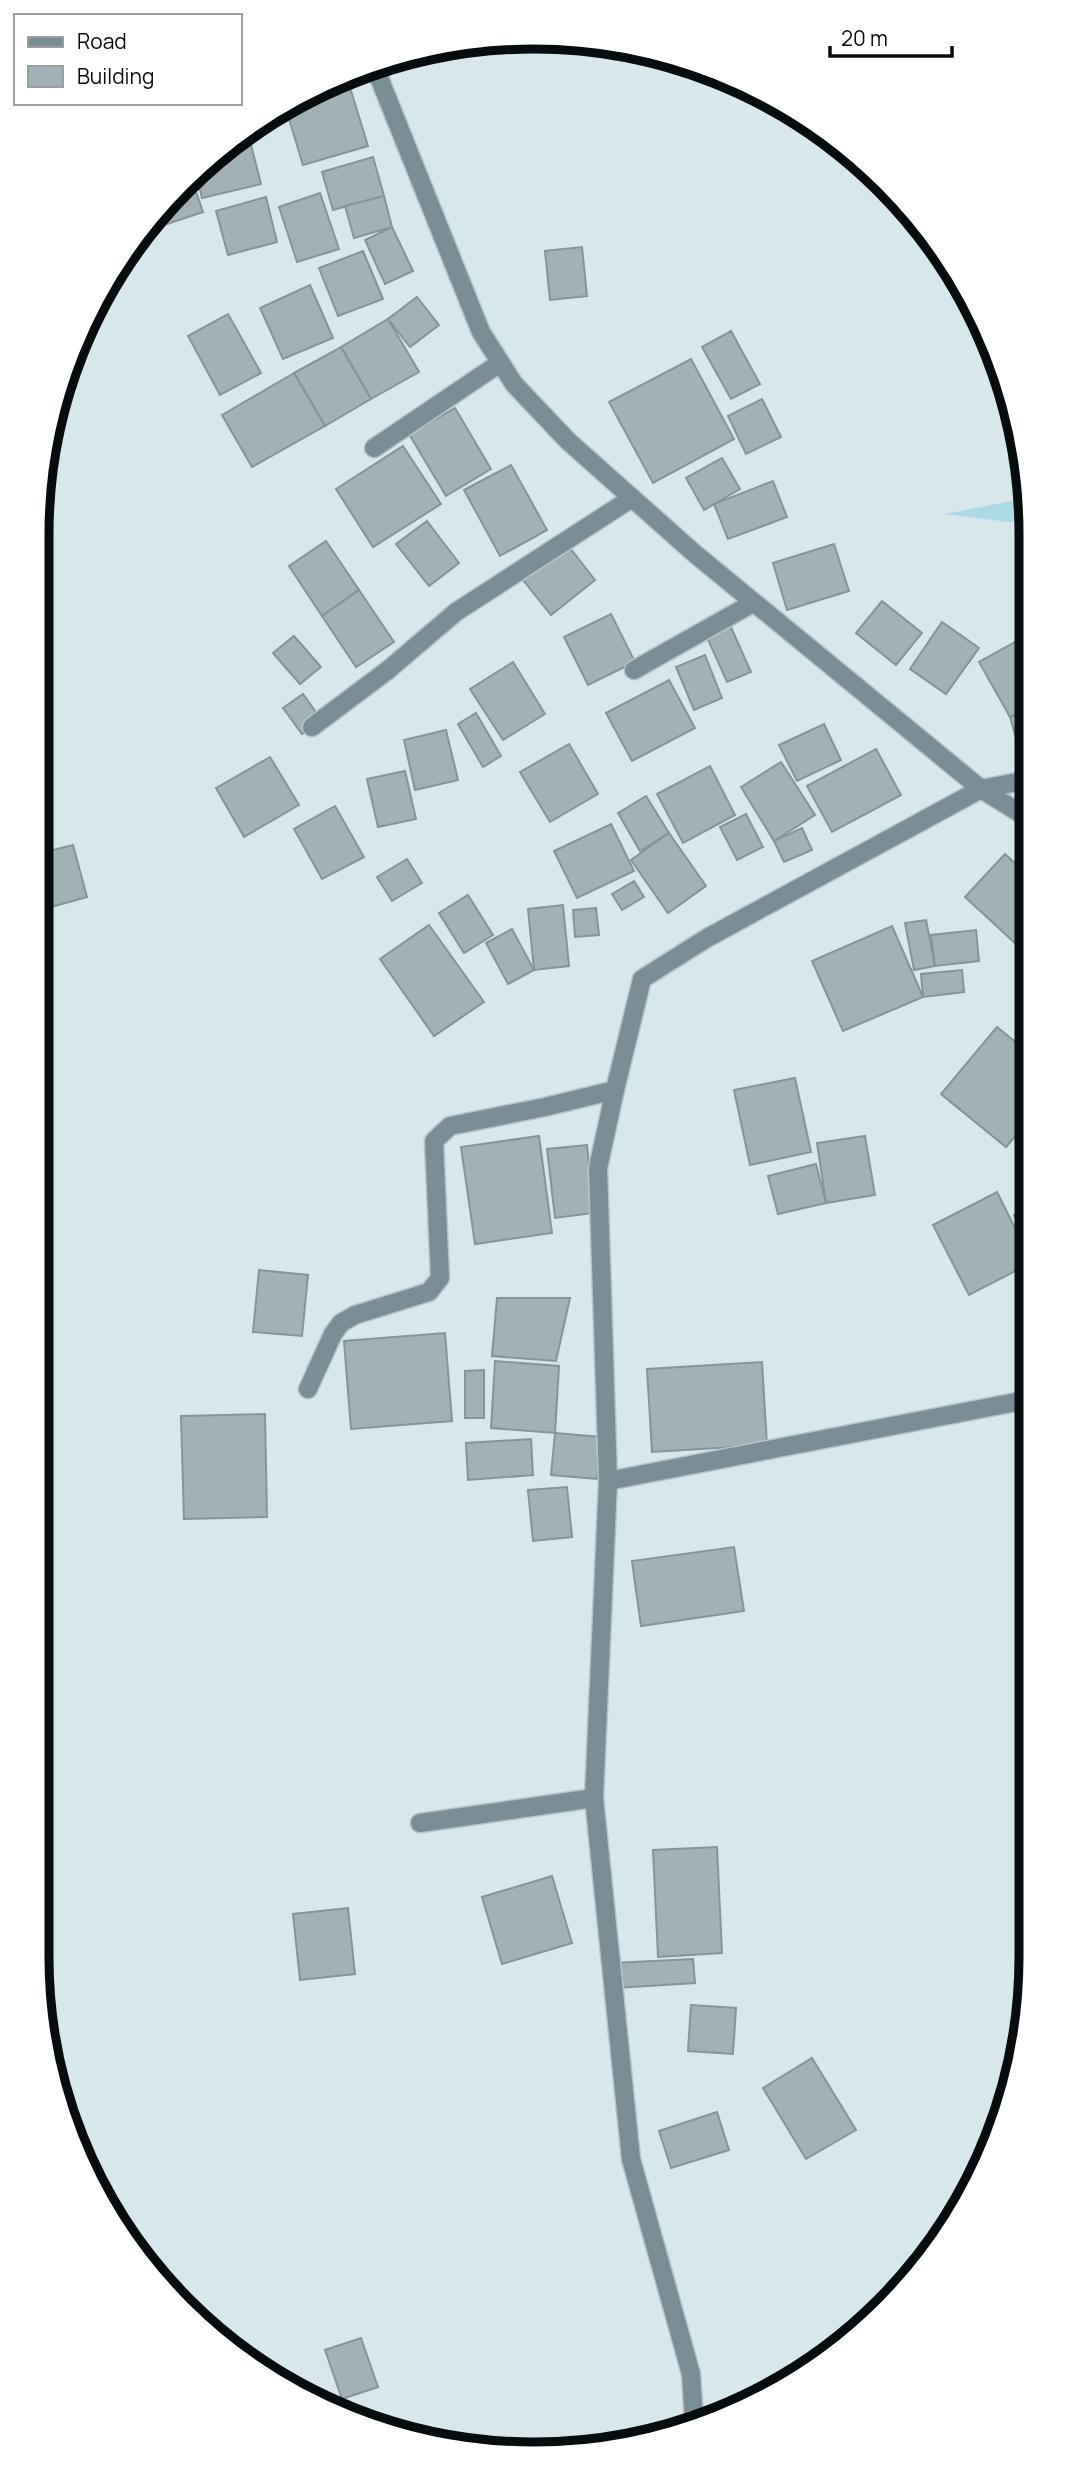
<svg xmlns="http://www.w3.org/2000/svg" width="1068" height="2491" font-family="Manrope,sans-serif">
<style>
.green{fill:#add9e5}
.building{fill:#a2b1b5;stroke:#859498;stroke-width:2}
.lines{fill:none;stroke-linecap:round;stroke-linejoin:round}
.minor-casing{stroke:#b6c4c8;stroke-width:21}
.minor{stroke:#798f95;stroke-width:18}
.rim{fill:none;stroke:#070c0e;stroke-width:9}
</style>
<rect width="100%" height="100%" fill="#d7e7eb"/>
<polygon class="green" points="1027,498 1027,520 1009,522 945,514"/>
<g class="building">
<polygon points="348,81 368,146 303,165 285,106 304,94"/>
<polygon points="247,129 261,184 202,198 196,172 232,139"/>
<polygon points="373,157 384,196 333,210 322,172"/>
<polygon points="191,177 203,212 146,231 145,228 160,206"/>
<polygon points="320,193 339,249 297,262 279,207"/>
<polygon points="384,196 392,227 354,238 345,206"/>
<polygon points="266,197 277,242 228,255 216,211"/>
<polygon points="392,227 413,271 385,284 365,240"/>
<polygon points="582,247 587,296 550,300 545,251"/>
<polygon points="363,251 383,299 338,316 319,268"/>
<polygon points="310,285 333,338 283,359 260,308"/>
<polygon points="417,297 439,325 410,347 388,319"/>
<polygon points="228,314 261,373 220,395 188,336"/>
<polygon points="388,319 419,372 371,399 341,347"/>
<polygon points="731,331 760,384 731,399 702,347"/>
<polygon points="341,347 371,399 325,426 294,373"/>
<polygon points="691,359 734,439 653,483 609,402"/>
<polygon points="294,373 325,426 252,467 222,415"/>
<polygon points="762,399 781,437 746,454 728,416"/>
<polygon points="455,408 491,469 446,496 409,434"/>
<polygon points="403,446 441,504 373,547 336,489"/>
<polygon points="722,458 740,489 704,510 686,478"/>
<polygon points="511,465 547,530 500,556 464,490"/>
<polygon points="773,481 787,517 728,539 714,504"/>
<polygon points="427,521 459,563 429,586 396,544"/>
<polygon points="326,541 359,590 322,616 289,566"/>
<polygon points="567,544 595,580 551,615 523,580"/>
<polygon points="834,544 849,591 787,610 773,563"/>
<polygon points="359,590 394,642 356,667 322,616"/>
<polygon points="882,601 922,633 896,665 856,633"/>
<polygon points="611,614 635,662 588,685 564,637"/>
<polygon points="942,622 979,648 946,694 910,669"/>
<polygon points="730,625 751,672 727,682 706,635"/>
<polygon points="294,636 321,667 300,684 273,653"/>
<polygon points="1024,637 1027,643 1028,707 1010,717 979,662"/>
<polygon points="705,655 722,698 694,710 676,667"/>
<polygon points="513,662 545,714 503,740 470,689"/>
<polygon points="669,680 695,728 632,761 606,713"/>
<polygon points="303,694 321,719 302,734 283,708"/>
<polygon points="1028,712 1028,769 1025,770 1010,717"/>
<polygon points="476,713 501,756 483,767 458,724"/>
<polygon points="824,724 841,760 797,781 779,745"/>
<polygon points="446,730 458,780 415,790 404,740"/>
<polygon points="569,744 598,794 550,822 520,772"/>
<polygon points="876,749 901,795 832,832 807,786"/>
<polygon points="270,757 299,805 244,837 216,788"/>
<polygon points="781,762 815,815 774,841 741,787"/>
<polygon points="710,766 735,815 683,843 657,794"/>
<polygon points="405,771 416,819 378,827 367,779"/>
<polygon points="646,796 669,833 640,851 618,813"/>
<polygon points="335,806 364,857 322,879 294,829"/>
<polygon points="746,814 763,847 737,860 720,827"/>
<polygon points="611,824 634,871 577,898 554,851"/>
<polygon points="802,828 812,850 784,862 774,841"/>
<polygon points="669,833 706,886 668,913 631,860"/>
<polygon points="73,845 87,897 44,909 37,882 37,854"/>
<polygon points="1005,854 1028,875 1028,931 1016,944 965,897"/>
<polygon points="407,859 422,883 392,901 377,877"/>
<polygon points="634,881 644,897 622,910 612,894"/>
<polygon points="468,895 493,935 464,953 439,913"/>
<polygon points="563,905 569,966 534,970 528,909"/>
<polygon points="596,908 599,935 575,937 573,910"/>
<polygon points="926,920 935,966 914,970 905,923"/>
<polygon points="429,925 484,1002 434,1036 380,959"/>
<polygon points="892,926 923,997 843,1031 812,961"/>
<polygon points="512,929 534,970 508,984 486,943"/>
<polygon points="976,930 979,961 935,966 931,935"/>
<polygon points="962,970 964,992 923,997 921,974"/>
<polygon points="997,1027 1029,1053 1029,1120 1006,1147 941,1094"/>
<polygon points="795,1078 811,1152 750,1165 734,1090"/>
<polygon points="539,1136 552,1233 475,1244 461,1147"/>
<polygon points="865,1136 875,1195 826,1203 817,1143"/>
<polygon points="587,1145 594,1213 555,1218 547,1149"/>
<polygon points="816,1164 826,1203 778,1214 768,1176"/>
<polygon points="997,1192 1029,1256 1029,1264 969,1295 933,1225"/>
<polygon points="1029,1209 1029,1254 1014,1215"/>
<polygon points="259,1270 308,1275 302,1336 253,1332"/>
<polygon points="497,1298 570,1298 556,1361 492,1356"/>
<polygon points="445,1333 452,1421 351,1429 344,1341"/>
<polygon points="495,1361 559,1366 555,1433 491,1428"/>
<polygon points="762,1362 767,1445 652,1452 647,1369"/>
<polygon points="484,1370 484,1418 465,1418 465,1371"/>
<polygon points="265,1414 267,1517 184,1519 181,1416"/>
<polygon points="555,1433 601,1437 597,1479 551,1475"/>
<polygon points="531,1439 533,1475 468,1480 466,1443"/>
<polygon points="567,1487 572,1537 533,1541 528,1490"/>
<polygon points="734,1547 744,1611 641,1626 632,1561"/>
<polygon points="717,1847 722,1953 658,1957 653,1850"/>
<polygon points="552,1876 572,1943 502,1964 482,1897"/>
<polygon points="348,1908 355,1974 300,1980 293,1914"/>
<polygon points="693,1959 695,1983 616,1988 614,1963"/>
<polygon points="691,2005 736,2008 733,2054 688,2051"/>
<polygon points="812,2058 856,2130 806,2159 763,2088"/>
<polygon points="717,2112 729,2150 671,2168 659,2131"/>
<polygon points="361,2338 378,2387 342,2399 325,2350"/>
</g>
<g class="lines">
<g class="minor-casing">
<g id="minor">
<polyline points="374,65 481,332 514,384 568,441 694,553 981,789 1028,818"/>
<polyline points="374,448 500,363"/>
<polyline points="634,670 753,603"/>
<polyline points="312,727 388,670 456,612 632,498"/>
<polyline points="308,1389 333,1334 341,1323 355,1315 429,1292 440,1278 434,1141 450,1126 545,1107 615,1090"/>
<polyline points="608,1481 1021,1401 1030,1392"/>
<polyline points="420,1823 594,1798"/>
<polyline points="694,2421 691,2374 631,2159 594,1798 608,1481 598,1168 615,1090 642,979 707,938 981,789 1028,780"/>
</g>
</g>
<use href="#minor" class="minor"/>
</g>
<path d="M0 0H1068V2491H0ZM534 49H534A485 485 0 0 1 1019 534V1957A485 485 0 0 1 534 2442H534A485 485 0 0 1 49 1957V534A485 485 0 0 1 534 49Z" fill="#fff" fill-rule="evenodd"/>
<path class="rim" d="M534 49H534A485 485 0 0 1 1019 534V1957A485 485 0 0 1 534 2442H534A485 485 0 0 1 49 1957V534A485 485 0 0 1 534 49Z"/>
<rect x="14" y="14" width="228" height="91" fill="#ffffff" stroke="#9c9e9f" stroke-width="2"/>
<rect x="28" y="37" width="35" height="10" fill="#798f95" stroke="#9c9e9f" stroke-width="2"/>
<text x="77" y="49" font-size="21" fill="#070c0e">Road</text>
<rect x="28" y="66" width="35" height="21" fill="#a2b1b5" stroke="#9c9e9f" stroke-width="2"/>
<text x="77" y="84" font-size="21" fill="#070c0e">Building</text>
<path d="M830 46v10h122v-10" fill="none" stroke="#070c0e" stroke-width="3.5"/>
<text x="841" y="46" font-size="21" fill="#070c0e" stroke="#ffffff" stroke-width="5" paint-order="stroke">20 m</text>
</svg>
